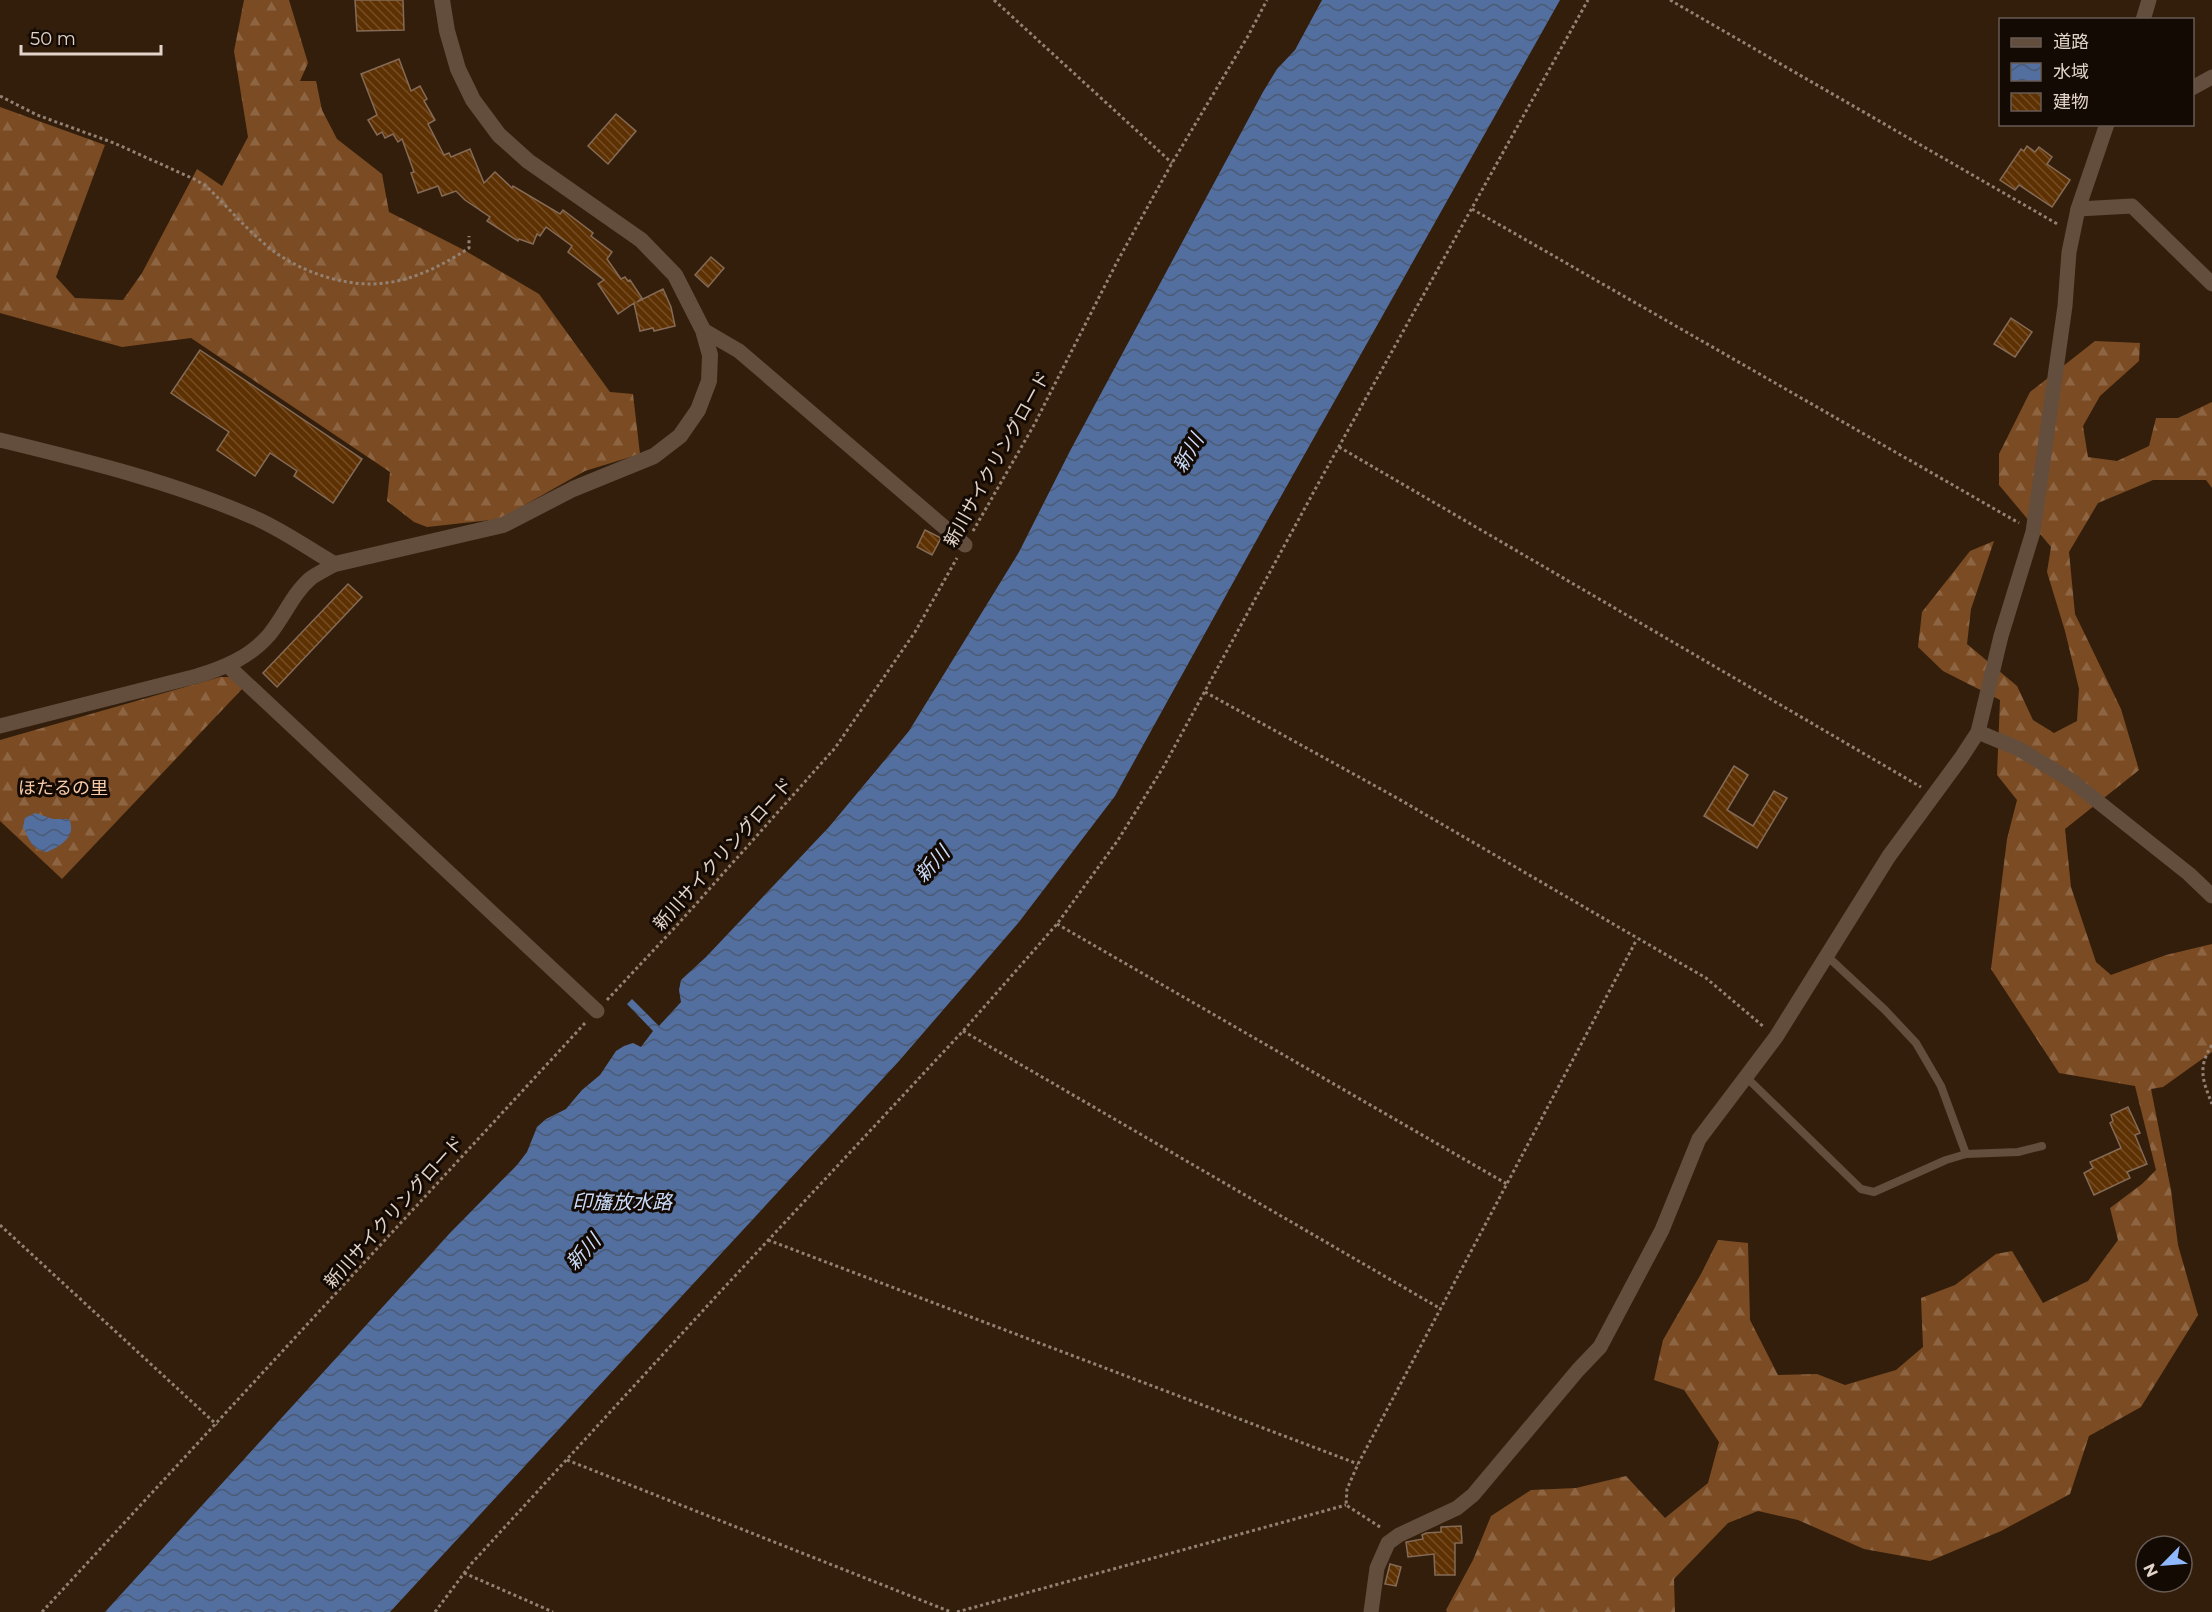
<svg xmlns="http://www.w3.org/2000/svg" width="2212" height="1612" font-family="Montserrat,'Noto Sans JP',sans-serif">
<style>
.forest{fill:url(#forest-firs)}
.water{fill:url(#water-waves)}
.building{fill:url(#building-back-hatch);stroke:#856b57;stroke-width:1.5}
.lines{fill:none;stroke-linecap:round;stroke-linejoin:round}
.path{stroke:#938173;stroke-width:3;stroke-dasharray:3 3;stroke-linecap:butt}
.service{stroke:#634e3e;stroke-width:8}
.minor{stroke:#634e3e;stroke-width:15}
.tertiary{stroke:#634e3e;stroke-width:16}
.labels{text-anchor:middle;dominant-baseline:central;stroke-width:6;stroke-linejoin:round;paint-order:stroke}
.street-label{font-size:18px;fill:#e3d4c9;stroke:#140a04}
.park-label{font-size:18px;fill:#f9ccaa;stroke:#140a04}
.water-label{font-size:20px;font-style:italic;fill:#cadcfa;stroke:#140a04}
</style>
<defs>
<pattern id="forest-firs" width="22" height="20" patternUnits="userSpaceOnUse" patternTransform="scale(1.5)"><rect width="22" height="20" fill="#7b4c23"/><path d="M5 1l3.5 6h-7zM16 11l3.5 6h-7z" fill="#8e6542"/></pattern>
<pattern id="water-waves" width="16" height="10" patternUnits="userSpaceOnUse" patternTransform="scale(1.5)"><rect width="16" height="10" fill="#526fa0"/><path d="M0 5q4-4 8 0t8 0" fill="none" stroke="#4c5a73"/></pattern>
<pattern id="building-back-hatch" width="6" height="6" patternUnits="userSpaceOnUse" patternTransform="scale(1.5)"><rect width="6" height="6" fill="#5e3103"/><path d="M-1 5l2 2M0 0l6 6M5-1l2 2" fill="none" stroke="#754e26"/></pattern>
</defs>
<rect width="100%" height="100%" fill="#331e0c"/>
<g class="forest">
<polygon points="244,0 289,0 308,63 300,81 316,81 322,110 337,139 382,174 389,212 464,250 539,294 610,392 633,394 640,454 585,471 500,519 427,527 414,522 387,501 390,472 191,338 122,347 0,313 0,107 105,145 56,277 75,298 123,300 142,273 197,169 222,186 248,137 234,51"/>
<polygon points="2095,341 2140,343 2139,361 2100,396 2083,426 2088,457 2117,461 2149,446 2156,418 2178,418 2212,402 2212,488 2206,480 2153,480 2098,503 2069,552 2075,614 2121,709 2139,770 2065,829 2071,887 2096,962 2111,975 2166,955 2212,944 2212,1052 2163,1087 2151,1089 2171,1190 2178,1245 2198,1315 2141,1407 2089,1436 2070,1494 2001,1531 1930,1561 1864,1549 1798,1520 1758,1511 1728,1523 1674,1579 1675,1612 1447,1612 1446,1610 1473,1560 1491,1516 1531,1490 1576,1488 1626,1476 1665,1518 1708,1483 1719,1442 1684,1390 1654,1380 1663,1340 1701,1274 1718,1240 1748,1243 1750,1320 1778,1375 1817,1374 1845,1385 1896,1370 1923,1347 1921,1298 1955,1285 1996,1254 2012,1251 2043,1303 2088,1281 2118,1240 2110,1208 2142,1184 2156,1170 2135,1086 2059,1073 1991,969 2007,839 2017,800 1997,775 2000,700 1943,671 1918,647 1922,612 1970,551 1994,541 1971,609 1967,644 2017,686 2033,720 2054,733 2077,721 2079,689 2065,631 2047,572 2051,547 1999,485 1999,454 2030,392"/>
<polygon points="220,677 230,677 243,688 62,879 0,821 0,740"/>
</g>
<g class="water">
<polygon points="1322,0 1560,0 1266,523 1115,796 1019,922 899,1061 390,1612 105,1612 450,1233 517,1165 527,1152 537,1127 546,1119 566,1109 582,1090 600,1075 616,1051 624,1046 633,1043 641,1047 653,1031 627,1004 632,999 659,1026 681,1002 679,990 681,980 706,957 829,827 909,731 1019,552 1070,451 1263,92 1277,69 1295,50"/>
<path d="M 35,813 L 53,819 L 69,819 C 77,836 61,846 47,852 C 32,850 29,839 23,827 L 25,818 Z"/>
</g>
<g class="building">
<polygon points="355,0 403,0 404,30 357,31"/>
<polygon points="399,59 411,91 420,86 427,99 424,101 435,120 428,124 444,155 449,153 451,157 470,149 484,183 495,172 512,188 513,186 560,214 563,210 593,233 591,236 612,252 607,259 621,279 625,277 628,281 630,280 642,298 637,302 663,289 671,307 675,326 654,331 653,328 640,331 634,303 618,314 598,284 604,280 568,252 572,246 546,227 540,236 537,234 533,244 519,239 518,241 487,221 490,217 465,200 456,191 442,196 438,186 418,193 411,173 414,172 402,139 398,142 393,134 385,138 382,132 377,135 368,120 377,115 361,74"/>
<polygon points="616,114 636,131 608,164 588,146"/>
<polygon points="2027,146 2035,152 2039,147 2052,157 2047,164 2070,180 2052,207 2019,185 2015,190 2000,180 2021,149 2024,151"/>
<polygon points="711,257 724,268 708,287 695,275"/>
<polygon points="2011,318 2032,332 2015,357 1994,344"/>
<polygon points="200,350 362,459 333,503 294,476 297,471 270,453 255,476 217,450 229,432 171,393"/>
<polygon points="925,530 941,538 932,555 917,547"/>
<polygon points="348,584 362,597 277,687 263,673"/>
<polygon points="1734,766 1748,775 1727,810 1753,826 1774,791 1787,798 1757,848 1704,816"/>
<polygon points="2128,1107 2140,1133 2135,1135 2147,1164 2127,1172 2130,1178 2094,1195 2084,1173 2093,1168 2090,1162 2121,1148 2110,1123 2113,1121 2111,1115"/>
<polygon points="1461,1526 1462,1543 1455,1543 1455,1575 1435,1575 1434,1554 1408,1557 1406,1542 1423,1539 1422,1535 1426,1533 1441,1532 1441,1527"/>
<polygon points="1390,1564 1401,1567 1396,1586 1385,1584"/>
</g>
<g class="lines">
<g class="path">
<polyline points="994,0 1172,163"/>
<polyline points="1670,0 2059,225"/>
<path d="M 0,96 L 37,115 L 114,143 L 194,179 L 206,186 C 229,208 250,234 276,253 C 305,273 348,288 385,283 C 414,280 445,264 469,248 L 469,236"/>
<polyline points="1472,209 2019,523"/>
<polyline points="1339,447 1921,787"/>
<polyline points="973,531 1034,425 1117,262 1172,163 1248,36 1267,0"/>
<polyline points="1205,692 1397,798 1706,978 1764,1027"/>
<polyline points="1057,924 1507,1184"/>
<polyline points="607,1000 679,923 835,748 915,632 957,558"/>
<polyline points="963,1031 1441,1309"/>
<path d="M 2212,1045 C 2197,1068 2203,1081 2212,1104"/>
<polyline points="0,1225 217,1425"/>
<polyline points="768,1240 1358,1464"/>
<polyline points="567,1460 951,1612"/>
<polyline points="1380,1527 1346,1505 1347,1489 1358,1464 1637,939"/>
<polyline points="464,1573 553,1612"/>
<polyline points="42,1612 586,1022"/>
<polyline points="435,1612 471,1564 720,1292 963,1031 1057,924 1118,840 1164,766 1318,484 1588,0"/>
<polyline points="957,1612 1346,1505"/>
</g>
<g class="service">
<polyline points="1827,956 1885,1010 1916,1043 1941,1086 1966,1154"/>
<polyline points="1745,1076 1861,1189 1874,1192 1946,1160 1966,1154 2018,1152 2042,1146"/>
</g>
<g class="minor">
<polyline points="2143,20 2149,0"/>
<polyline points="2192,88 2212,77"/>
<polyline points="2078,209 2132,206 2212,284"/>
<polyline points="703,330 739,351 965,545"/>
<path d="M 0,440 C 86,461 174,482 255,518 C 283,530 309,549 335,564 C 327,569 318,573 311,578 C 293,593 284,617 269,635 C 250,657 224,668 197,676 L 0,726"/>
<polyline points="228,666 597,1011"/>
<polyline points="1978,732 2019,749 2072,781 2189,874 2212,896"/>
<polyline points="1371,1612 1377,1568 1388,1543 1399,1535 1457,1508 1473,1495 1578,1370 1600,1347 1662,1230 1699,1139 1776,1037 1889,856 1961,758 1978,732 2001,636 2033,532 2065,306 2069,252 2078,209 2107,124"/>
</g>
<polyline class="tertiary" points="335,564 503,525 573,489 654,456 680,436 698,410 709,381 710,355 703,330 675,275 641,240 528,161 499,135 473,100 458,69 447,31 442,0"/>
</g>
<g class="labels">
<g class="street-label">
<text transform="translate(997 459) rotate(-61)">新川サイクリングロード</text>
<text transform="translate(723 854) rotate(-48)">新川サイクリングロード</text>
<text transform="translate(394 1212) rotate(-48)">新川サイクリングロード</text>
</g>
<g class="park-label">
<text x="63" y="788">ほたるの里</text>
</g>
<g class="water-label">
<text transform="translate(1188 453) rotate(-60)">新川</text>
<text transform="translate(932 864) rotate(-48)">新川</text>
<text x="622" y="1202">印旛放水路</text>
<text transform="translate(583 1252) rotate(-48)">新川</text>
</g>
</g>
<rect x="1999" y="18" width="195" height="108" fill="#140a04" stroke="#675b53" stroke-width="1.5"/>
<rect x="2011" y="38" width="30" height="9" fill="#634e3e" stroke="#675b53" stroke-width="1.5"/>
<text x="2053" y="48" font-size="18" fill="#e3d4c9">道路</text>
<rect x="2011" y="63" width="30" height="18" fill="url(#water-waves)" stroke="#675b53" stroke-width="1.5"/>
<text x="2053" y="78" font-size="18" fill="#e3d4c9">水域</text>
<rect x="2011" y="93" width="30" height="18" fill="url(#building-back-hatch)" stroke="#675b53" stroke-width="1.5"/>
<text x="2053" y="108" font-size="18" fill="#e3d4c9">建物</text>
<g transform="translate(2164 1564) rotate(245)"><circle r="28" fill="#140a04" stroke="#675b53" stroke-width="1.5"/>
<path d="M0-4.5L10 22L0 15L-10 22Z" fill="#8fb8fd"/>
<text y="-9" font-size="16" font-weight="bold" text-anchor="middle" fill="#e3d4c9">N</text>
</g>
<path d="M21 45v9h140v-9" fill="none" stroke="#e3d4c9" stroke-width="3"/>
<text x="30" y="45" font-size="18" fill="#e3d4c9" stroke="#140a04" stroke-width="4.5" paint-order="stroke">50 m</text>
</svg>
